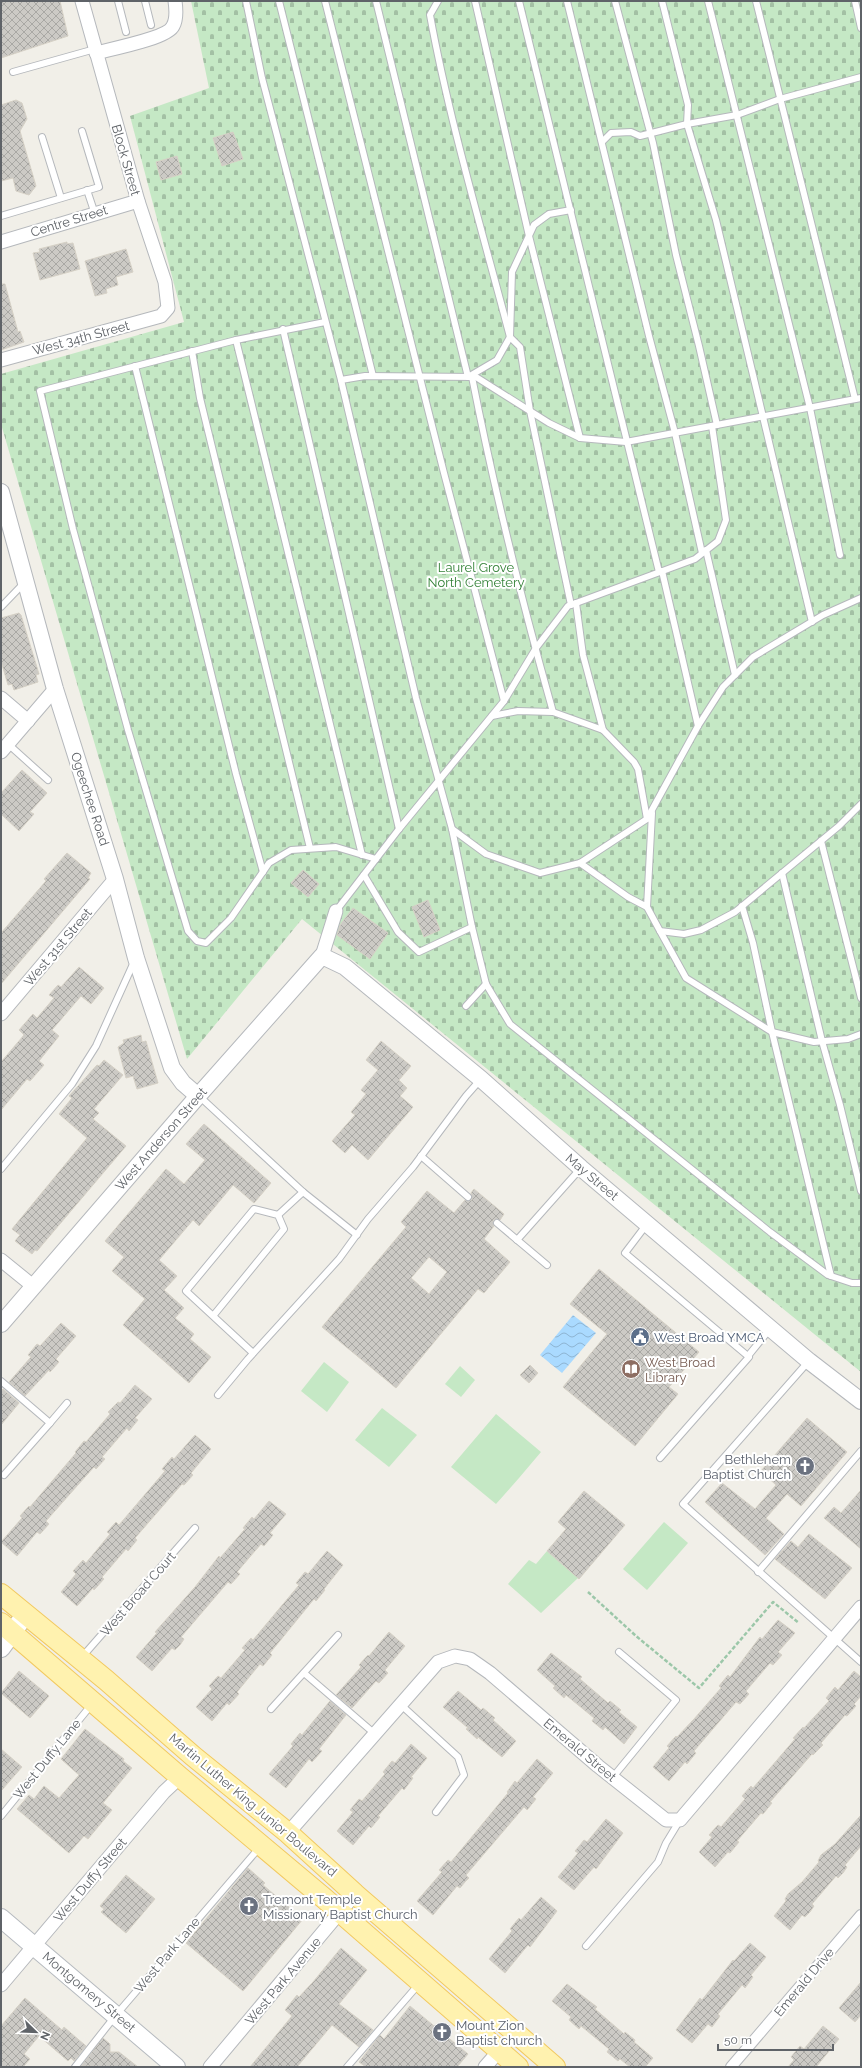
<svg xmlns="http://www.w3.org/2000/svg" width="862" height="2068" font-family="Raleway,sans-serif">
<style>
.green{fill:#c5e8c5}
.cemetery{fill:url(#cemetery-stones)}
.water{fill:url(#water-waves)}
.building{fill:url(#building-cross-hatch);stroke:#d6d1c6;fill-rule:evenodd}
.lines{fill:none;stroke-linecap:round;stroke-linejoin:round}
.service-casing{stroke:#b5b8bc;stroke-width:8}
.pedestrian-casing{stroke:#b5b8bc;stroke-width:12}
.minor-casing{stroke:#b5b8bc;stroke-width:15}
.tertiary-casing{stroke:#b5b8bc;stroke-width:18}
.secondary-casing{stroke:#b6babf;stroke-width:20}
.primary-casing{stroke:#f2c960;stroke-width:22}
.path{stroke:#9cc7a9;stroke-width:2.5;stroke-dasharray:4 2;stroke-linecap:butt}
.service{stroke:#fff;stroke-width:6}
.pedestrian{stroke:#fff;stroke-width:10}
.minor{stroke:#fff;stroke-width:13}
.tertiary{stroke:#fff;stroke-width:16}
.secondary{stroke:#fff;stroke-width:18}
.primary{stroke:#fff2af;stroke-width:20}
.labels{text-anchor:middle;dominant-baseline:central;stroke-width:4;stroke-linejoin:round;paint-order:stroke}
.street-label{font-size:13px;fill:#5f6368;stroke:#fff}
.park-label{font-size:13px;fill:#348238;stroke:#fff}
.service-label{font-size:13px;fill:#4e5e75;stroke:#fff;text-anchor:start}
.education-label{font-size:13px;fill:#785e54;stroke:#fff;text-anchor:start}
.worship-label{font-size:13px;fill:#5b616d;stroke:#fff;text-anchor:start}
</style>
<defs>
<pattern id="cemetery-stones" width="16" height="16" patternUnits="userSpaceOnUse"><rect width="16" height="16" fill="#c5e8c5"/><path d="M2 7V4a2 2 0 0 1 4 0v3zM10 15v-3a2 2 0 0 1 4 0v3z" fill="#a3c0a4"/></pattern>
<pattern id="water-waves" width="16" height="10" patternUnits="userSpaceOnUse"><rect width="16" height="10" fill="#aadaff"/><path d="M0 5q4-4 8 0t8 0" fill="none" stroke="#8eb4d2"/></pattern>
<pattern id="building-cross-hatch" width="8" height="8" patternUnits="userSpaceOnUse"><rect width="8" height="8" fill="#cccac5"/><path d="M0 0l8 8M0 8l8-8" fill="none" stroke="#a9a8a4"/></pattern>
</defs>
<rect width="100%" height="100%" fill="#f1efe8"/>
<g class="green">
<polygon points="324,1362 349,1382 327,1412 301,1391"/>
<polygon points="460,1366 475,1380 461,1397 445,1384"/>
<polygon points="382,1408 417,1435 389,1467 355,1440"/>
<polygon points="496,1414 541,1452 519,1478 493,1457 519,1478 496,1504 451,1467"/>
<polygon points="664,1522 688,1543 647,1590 623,1569"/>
<polygon points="547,1551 578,1578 541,1613 508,1584 529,1560 536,1564"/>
</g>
<polygon class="cemetery" points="191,1 861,1 861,1372 302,919 187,1059 1,424 1,374 184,322 130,116 209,88"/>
<polygon class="water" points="573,1315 596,1333 562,1373 540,1355"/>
<g class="building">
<polygon points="1,1 60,1 68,36 1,58"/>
<polygon points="16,100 22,103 27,119 20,131 36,186 29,195 16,191 13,178 1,181 1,105"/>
<polygon points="233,132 243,159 222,166 213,138"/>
<polygon points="177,156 182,174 161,180 156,162"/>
<polygon points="67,242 67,244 73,243 80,269 40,280 33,253 40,252 39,249"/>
<polygon points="126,249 133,272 116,277 118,285 106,289 107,293 95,296 85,261"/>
<polygon points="1,284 5,284 18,332 20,331 24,342 1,350"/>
<polygon points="19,613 21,615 39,674 36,675 38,682 14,690 12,684 8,685 1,661 1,618"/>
<polygon points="22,770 47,793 30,812 34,814 19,831 1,814 1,793"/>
<polygon points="67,853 91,873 88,878 90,879 1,984 1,933 46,881 44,879"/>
<polygon points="303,870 319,884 308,897 291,883"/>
<polygon points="428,900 440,930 424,937 412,907"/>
<polygon points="353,908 388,933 370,959 337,935 340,925"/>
<polygon points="79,967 104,988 91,1004 81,996 52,1030 59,1036 39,1061 44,1065 30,1081 27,1079 1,1110 1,1062 24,1035 19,1030 33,1014 37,1018 54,998 49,995 58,985 61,987"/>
<polygon points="141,1035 142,1042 146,1041 158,1083 137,1089 133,1076 126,1078 118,1047 124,1043 123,1040"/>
<polygon points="381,1041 411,1066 399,1080 407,1088 400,1096 413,1107 368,1160 352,1145 345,1153 332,1141 355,1115 351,1112 366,1094 361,1090 378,1070 366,1060"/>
<polygon points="104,1060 123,1075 94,1109 99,1113 93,1119 126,1146 37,1251 35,1250 32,1254 15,1241 20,1235 12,1229 87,1138 59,1114 72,1098 69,1096 97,1065 99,1066"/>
<polygon points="204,1124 271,1183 254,1203 233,1185 199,1226 193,1220 159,1260 177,1276 164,1290 184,1308 175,1318 194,1334 190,1339 211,1357 189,1383 123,1325 145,1299 112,1271 124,1257 105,1241 166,1169 184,1184 205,1160 186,1144"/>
<path d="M 474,1189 L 504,1214 L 500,1220 L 493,1220 L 494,1226 L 484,1239 L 510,1262 L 484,1293 L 478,1289 L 396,1388 L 322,1327 L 406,1227 L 401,1222 L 427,1191 L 454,1213 L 465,1200 L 472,1200 L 471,1193 ZM 429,1257 L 447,1272 L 429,1294 L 411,1278 Z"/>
<polygon points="599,1269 699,1352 669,1387 678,1394 635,1446 563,1387 607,1334 570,1304"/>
<polygon points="61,1323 76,1336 56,1359 59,1362 50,1372 49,1370 25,1396 9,1382 31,1357 28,1355 37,1344 40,1346"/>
<polygon points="530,1365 538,1373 529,1383 520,1375"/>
<polygon points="135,1385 152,1399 135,1418 138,1420 129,1431 127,1428 102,1457 105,1459 96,1469 94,1467 77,1486 46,1521 49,1524 40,1534 37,1532 17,1556 1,1542 22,1518 20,1516 29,1506 30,1507 76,1453 75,1452 84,1441 86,1442 110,1414 108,1412 118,1402 120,1403"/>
<polygon points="3,1389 19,1403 1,1425 1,1392"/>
<polygon points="807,1418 847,1452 801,1506 787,1494 766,1518 784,1534 765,1555 705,1502 722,1483 755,1509 776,1485 761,1471"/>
<polygon points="195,1435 211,1449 191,1473 193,1475 184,1485 182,1484 135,1538 137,1540 128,1551 126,1549 102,1577 104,1579 94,1590 93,1588 77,1606 61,1592 76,1574 73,1571 83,1560 86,1563 110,1534 107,1532 116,1522 119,1525 165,1471 162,1469 172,1457 174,1459"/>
<polygon points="861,1490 861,1549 824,1518 834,1507 841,1513"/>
<polygon points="584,1491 625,1525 579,1579 547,1551 566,1529 558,1522"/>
<polygon points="269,1501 286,1514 270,1533 273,1535 264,1546 261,1544 237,1572 240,1574 231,1584 228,1582 181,1637 184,1639 180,1645 175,1650 172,1648 152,1671 136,1657 157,1633 155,1632 195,1587 219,1556 220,1558 245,1529 243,1528 252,1517 254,1519"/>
<polygon points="809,1534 852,1568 825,1599 775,1559 791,1541 798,1547"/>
<polygon points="327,1551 343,1565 324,1589 325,1590 316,1601 314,1599 270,1653 272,1655 263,1666 260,1664 237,1692 239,1694 229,1705 227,1703 212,1721 196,1707 212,1689 209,1686 218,1676 221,1678 245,1650 242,1648 251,1638 253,1640 299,1585 296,1583 305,1572 308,1574"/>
<polygon points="778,1620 795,1633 778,1652 782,1655 773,1665 770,1663 746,1691 749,1694 740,1704 736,1702 694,1751 696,1753 687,1764 685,1762 669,1781 653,1767 669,1748 667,1746 676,1736 677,1737 694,1719 721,1688 719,1686 728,1675 730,1677 760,1637 762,1639"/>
<polygon points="389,1632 405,1646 385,1670 388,1673 379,1683 376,1681 352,1708 336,1695 361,1667 359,1665 368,1655 369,1656"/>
<polygon points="551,1653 582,1677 580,1679 608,1703 610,1701 621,1710 619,1712 637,1727 624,1744 605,1727 603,1730 592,1721 594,1718 566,1695 564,1698 553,1688 555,1686 537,1670"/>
<polygon points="19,1671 49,1696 30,1718 1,1693"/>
<polygon points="854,1671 861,1677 861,1696 854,1704 856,1706 847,1716 845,1715 821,1743 823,1745 813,1755 812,1754 770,1802 772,1803 763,1814 761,1813 737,1841 739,1842 730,1853 728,1852 715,1867 699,1852 712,1837 709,1835 718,1825 721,1827 745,1799 742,1796 751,1786 753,1788 795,1739 793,1738 803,1727 804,1728 829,1701 826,1698 835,1687 838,1690"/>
<polygon points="458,1691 481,1710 483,1708 495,1718 493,1720 516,1741 502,1757 478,1737 477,1739 466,1729 468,1728 443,1707"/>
<polygon points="330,1701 346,1715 319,1749 322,1751 312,1762 309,1759 286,1788 269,1774 293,1746 291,1744 300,1733 302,1735"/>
<polygon points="85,1729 124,1759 123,1761 132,1768 103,1803 112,1810 88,1839 84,1836 69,1853 17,1809 29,1795 34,1799 44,1786 59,1798 79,1775 61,1759"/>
<polygon points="411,1744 427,1758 411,1777 413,1778 404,1790 402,1788 378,1816 380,1817 371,1828 369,1826 353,1845 337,1831 353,1812 350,1810 359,1799 362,1801 385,1774 383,1772 392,1761 395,1763"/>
<polygon points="1,1749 22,1767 1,1791"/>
<polygon points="537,1759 553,1773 533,1797 536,1799 527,1810 524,1807 466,1875 469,1878 465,1882 460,1888 457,1886 433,1915 417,1901 442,1872 439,1870 448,1860 451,1862 508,1793 507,1792 515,1781 517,1783"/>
<polygon points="861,1815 861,1846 845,1865 847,1867 843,1873 838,1878 836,1876 812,1904 814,1906 810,1912 805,1917 802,1915 790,1930 774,1916 786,1901 785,1899 788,1894 802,1882 819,1862 818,1861 821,1855 835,1844"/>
<polygon points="606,1819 623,1833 596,1869 594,1867 574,1890 558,1877 578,1853 575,1851 580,1845 584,1840 587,1842"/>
<polygon points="248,1868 265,1883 263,1885 303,1919 243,1991 186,1943"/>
<polygon points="126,1875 155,1899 126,1933 101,1912 104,1909 100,1906"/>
<polygon points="541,1897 557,1911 530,1947 528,1945 505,1973 489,1959 512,1931 510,1929 514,1924 519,1918 521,1920"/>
<polygon points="750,1943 766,1957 751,1975 753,1977 745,1988 742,1985 718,2014 720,2016 712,2027 708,2024 692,2043 676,2030 700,1998 702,2000 733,1960 734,1961"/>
<polygon points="341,1948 367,1970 339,2004 373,2030 359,2047 332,2025 297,2067 250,2067 292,2016 285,2010 297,1995 299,1997 313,1982"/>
<polygon points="861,1982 861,2015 855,2022 839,2008"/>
<polygon points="567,1984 597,2007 595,2009 624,2034 625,2032 635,2040 634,2042 653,2058 645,2067 630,2067 620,2059 618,2061 607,2052 609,2049 581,2026 579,2029 569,2020 571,2017 552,2001"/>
<polygon points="25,1998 62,2030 64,2027 86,2046 74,2061 71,2058 68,2061 39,2036 24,2054 30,2059 23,2067 1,2067 1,2026"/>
<polygon points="410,2006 468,2054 457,2067 366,2067 359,2062 380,2035 384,2039"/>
<polygon points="823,2026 839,2039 816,2067 788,2067 794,2060 791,2057 800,2046 804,2049"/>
<polygon points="103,2038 110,2044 110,2052 119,2052 138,2067 81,2066"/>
</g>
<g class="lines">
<g class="service-casing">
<g id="service">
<polyline points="118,1 126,32"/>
<polyline points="145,1 151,25"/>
<polyline points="246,1 262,78 341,380 416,698 452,829 472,927 486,984 510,1024 770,1232 828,1275 852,1283 861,1283"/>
<polyline points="279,1 373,376"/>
<polyline points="325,1 444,473 504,701"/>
<polyline points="376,1 468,377 497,360 510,337 512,272 534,225 549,214 571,210"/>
<path d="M 438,1 L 430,15 C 450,124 482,230 510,337 L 520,347 L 530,411 L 571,605"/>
<polyline points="475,1 529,236 580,438"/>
<polyline points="519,1 659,572"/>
<polyline points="567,1 649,336 675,433 702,553"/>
<polyline points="615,1 653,143 676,255 699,346 717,425"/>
<polyline points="662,1 688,105 687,124 716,220 812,622"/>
<polyline points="708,1 810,408 840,555"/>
<polyline points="756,1 855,399"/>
<polyline points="855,1 861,28"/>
<polyline points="13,72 95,49"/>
<polyline points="42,137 61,198"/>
<polyline points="602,142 611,133 631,132 640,136 687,124 737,115 780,99 861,77"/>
<polyline points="87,190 95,214"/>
<polyline points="1,216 99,187 82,131"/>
<polyline points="325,322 236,340 40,391 73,529 128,730 188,931 197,941 206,943 231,918 269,863 291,850 336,847 376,859"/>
<polyline points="283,329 399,829"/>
<polyline points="236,340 362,855"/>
<polyline points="192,351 200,398 310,848"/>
<polyline points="135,366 236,774 263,872"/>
<path d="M 472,377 C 494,489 522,602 553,712"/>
<polyline points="341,380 365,376 476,377 549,423 580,438 626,442 861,398"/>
<polyline points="706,550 735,675"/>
<polyline points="662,571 698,726"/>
<polyline points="576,603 583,655 603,730 634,762 638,769 647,819"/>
<polyline points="1,607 25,582"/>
<polyline points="492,716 518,711 553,712 603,730"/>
<polyline points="8,744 48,780"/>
<polyline points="452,829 486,854 540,873 580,863 647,819 698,726 723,687 753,657 823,615 861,598"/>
<polyline points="821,841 861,998"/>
<polyline points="580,863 628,897 647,907 652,813"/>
<polyline points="782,873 822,1041 840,1105 861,1191"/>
<polyline points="364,875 398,932 419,952 472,927"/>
<polyline points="742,906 753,943 772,1032 831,1276"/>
<polyline points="647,907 660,931 684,934 701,930 735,912 839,826 861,804"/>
<polyline points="336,911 399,829 504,701 536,648 568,606 695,559 718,541 726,520 712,426"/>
<polyline points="660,931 686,978 772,1032 814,1042 848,1039 861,1034"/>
<polyline points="466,1006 486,984"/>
<polyline points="199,1096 303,1192 357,1235"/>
<polyline points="421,1156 468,1197"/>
<polyline points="1,1169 72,1084 96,1046 134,962"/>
<polyline points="278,1215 303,1192"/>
<polyline points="497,1223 547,1265"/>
<polyline points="647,1224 625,1253 749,1357 660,1458"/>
<polyline points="517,1240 581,1168"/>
<polyline points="213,1316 284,1229 278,1215 254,1209 186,1291 253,1353"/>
<polyline points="748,1356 770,1329"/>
<polyline points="808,1362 683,1504 861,1662"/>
<polyline points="1,1381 50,1423 4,1475"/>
<polyline points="218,1395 248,1359 339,1259 368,1219 413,1167 466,1096 481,1079"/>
<polyline points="50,1423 67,1403"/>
<polyline points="758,1572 861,1451"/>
<polyline points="82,1657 195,1528"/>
<polyline points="304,1673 375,1734"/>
<polyline points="400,1704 458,1757 464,1775 436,1812"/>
<polyline points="271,1709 338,1635"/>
<polyline points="613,1777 676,1700 619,1652"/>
<polyline points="1,1816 92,1704"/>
<polyline points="586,1946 658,1862 666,1843 680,1820"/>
<polyline points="75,2067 116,2015 259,1848"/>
<polyline points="347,2067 419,1984"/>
</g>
</g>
<g class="pedestrian-casing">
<polyline id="pedestrian" points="731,2067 861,1915"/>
</g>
<g class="minor-casing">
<g id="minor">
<path d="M 96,53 C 111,49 168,38 173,26 C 177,19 176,8 175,1"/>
<polyline points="1,242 138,201"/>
<polyline points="1,360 161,316 168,308 165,282 138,201 82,1"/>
<polyline points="1,698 28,721"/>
<polyline points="1,752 55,689"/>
<polyline points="322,956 336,911"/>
<polyline points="1,1014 115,879"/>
<polyline points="1,1260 33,1286"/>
<polyline points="288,1833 438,1662 455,1656 470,1659 490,1673 598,1766 666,1820 680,1820 861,1607"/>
<polyline points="1,1985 164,1792 180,1777"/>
<polyline points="210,2067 355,1894"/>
<polyline points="485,2067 499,2051"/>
</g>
</g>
<g class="tertiary-casing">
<g id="tertiary">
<polyline points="1,492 55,689 115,879 136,958 172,1068 183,1083 198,1096"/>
<polyline points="1,1324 198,1096 322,956 345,967 481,1079 581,1168 809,1361 861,1401"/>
</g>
</g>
<g class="secondary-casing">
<g id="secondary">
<polyline points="1,1648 25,1615"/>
<polyline points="1,1918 176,2067"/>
</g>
</g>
<g class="primary-casing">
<g id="primary">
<polyline points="1,1594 106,1680 193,1756 288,1833 355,1894 555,2067"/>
<polyline points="1,1623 180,1777 325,1899 518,2067"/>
</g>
</g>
<polyline class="path" points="588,1592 636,1636 699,1688 773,1602 799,1623"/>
<use href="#service" class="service"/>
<use href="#pedestrian" class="pedestrian"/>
<use href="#minor" class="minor"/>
<use href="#tertiary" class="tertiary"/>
<use href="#secondary" class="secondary"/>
<use href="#primary" class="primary"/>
</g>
<defs>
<g id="civic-disc" transform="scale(1)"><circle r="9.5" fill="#5c6f8a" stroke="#fff"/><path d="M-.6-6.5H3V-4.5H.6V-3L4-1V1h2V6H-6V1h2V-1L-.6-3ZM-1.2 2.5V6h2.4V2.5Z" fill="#fff"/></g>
<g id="library-disc" transform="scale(1)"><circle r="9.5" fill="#8d6e63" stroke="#fff"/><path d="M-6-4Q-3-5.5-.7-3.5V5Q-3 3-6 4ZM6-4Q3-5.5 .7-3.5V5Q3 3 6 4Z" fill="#fff"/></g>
<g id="church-disc" transform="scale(1)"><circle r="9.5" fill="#6b7280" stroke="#fff"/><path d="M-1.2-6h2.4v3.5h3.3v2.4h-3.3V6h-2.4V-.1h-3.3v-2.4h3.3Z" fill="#fff"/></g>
</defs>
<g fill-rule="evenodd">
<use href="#civic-disc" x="640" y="1337"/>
<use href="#library-disc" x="631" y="1369"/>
<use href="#church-disc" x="805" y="1466"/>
<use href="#church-disc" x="249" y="1906"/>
<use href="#church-disc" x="442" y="2032"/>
</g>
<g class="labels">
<g class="street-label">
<text transform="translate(126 160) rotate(74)">Block Street</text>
<text transform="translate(69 221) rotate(-17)">Centre Street</text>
<text transform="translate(81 338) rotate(-15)">West 34th Street</text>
<text transform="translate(90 799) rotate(72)">Ogeechee Road</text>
<text transform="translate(58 947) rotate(-50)">West 31st Street</text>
<text transform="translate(161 1139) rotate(-49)">West Anderson Street</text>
<text transform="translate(592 1177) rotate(40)">May Street</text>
<text transform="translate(138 1594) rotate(-49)">West Broad Court</text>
<text transform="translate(580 1750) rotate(40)">Emerald Street</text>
<text transform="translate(47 1759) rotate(-51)">West Duffy Lane</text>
<text transform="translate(253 1805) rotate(40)">Martin Luther King Junior Boulevard</text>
<text transform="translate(90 1880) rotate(-50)">West Duffy Street</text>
<text transform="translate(167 1955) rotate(-50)">West Park Lane</text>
<text transform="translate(283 1981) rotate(-50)">West Park Avenue</text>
<text transform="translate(804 1982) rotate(-50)">Emerald Drive</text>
<text transform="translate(89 1992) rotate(40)">Montgomery Street</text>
</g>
<g class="park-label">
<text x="476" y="567">Laurel Grove<tspan x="476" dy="15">North Cemetery</tspan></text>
</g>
<g class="service-label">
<text x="654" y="1337">West Broad YMCA</text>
</g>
<g class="education-label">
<text x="645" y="1362">West Broad<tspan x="645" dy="15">Library</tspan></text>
</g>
<g class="worship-label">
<text x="791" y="1459" text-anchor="end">Bethlehem<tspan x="791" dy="15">Baptist Church</tspan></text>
<text x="263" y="1899">Tremont Temple<tspan x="263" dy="15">Missionary Baptist Church</tspan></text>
<text x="456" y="2025">Mount Zion<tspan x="456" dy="15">Baptist church</tspan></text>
</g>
</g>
<rect width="862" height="2068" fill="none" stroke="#5f6368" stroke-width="4"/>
<g transform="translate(36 2032) rotate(113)" stroke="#ffffff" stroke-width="3" paint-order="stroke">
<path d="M0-3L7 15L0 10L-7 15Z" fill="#5f6368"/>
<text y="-6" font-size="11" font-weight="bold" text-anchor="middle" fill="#5f6368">N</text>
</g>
<path d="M718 2044v6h115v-6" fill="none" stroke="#5f6368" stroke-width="2"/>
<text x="724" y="2044" font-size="12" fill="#5f6368" stroke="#ffffff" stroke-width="3" paint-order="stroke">50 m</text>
</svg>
